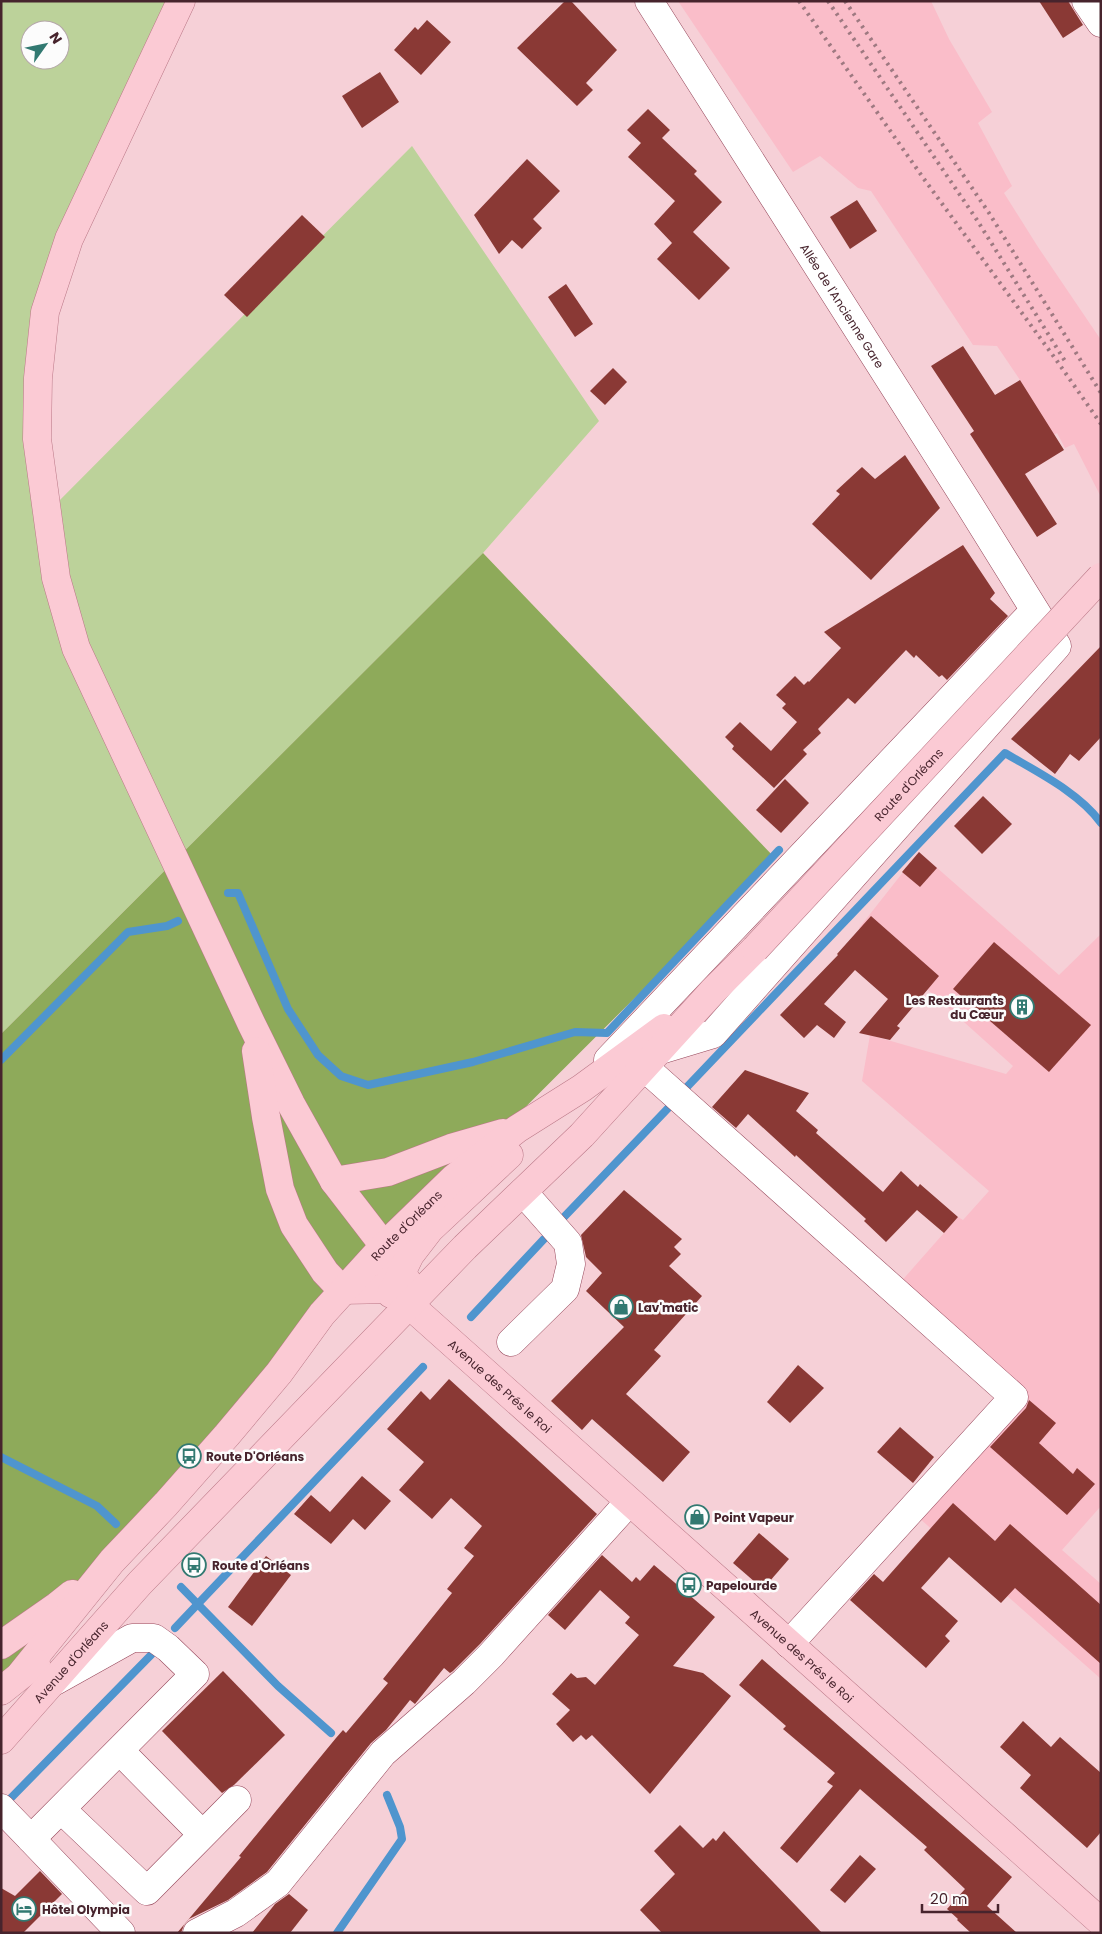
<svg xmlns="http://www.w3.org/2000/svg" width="1102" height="1934" font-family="Poppins,sans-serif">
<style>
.built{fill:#fabdc9}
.green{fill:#bcd29a;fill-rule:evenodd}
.forest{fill:#8eaa5a}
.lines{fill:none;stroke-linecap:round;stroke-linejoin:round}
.stream{stroke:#4f95ce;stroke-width:8}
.building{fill:#8a3935}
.minor-casing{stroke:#96475b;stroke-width:29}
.major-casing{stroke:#ba7887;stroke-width:29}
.minor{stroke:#fff;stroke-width:28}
.major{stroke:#fbcad4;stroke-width:28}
.rail{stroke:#9e7981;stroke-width:4;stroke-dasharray:2.5 5;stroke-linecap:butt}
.major-bridge-casing{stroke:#ba7887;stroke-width:29;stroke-linecap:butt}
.major-bridge{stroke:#fbcad4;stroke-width:28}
.labels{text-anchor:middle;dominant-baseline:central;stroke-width:5;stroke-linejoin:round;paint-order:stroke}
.street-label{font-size:12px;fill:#47242d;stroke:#fcfcfc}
.poi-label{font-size:12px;font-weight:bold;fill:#47242d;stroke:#fcfcfc;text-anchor:start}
</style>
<rect width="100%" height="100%" fill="#f6d0d7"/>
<g class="built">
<polygon points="678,1 931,1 949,39 992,112 978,123 1012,186 1004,193 1038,247 1101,340 1101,497 1074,444 1065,448 1057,433 1052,436 1020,380 997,346 973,345 871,191 858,188 820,156 793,172"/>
<polygon points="919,852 1059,975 1101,934 1101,1506 1062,1550 1101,1584 1101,1679 910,1510 1010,1401 891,1293 958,1217 963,1220 989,1191 862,1081 870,1035 1006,1074 1013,1066 859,928"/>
</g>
<path class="green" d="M 1,1 L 181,1 L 45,312 L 47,513 L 412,146 L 599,421 L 483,553 L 1,1034 ZM 30,30 L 60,30 L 60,60 L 30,60 Z"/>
<polygon class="forest" points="483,553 775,858 342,1290 1,1685 1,1034"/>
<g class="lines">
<g class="stream">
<polyline points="228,893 238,893 288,1009 318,1055 341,1076 368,1085 473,1062 575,1032 607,1033 779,850"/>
<polyline points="1,1060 128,932 167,926 178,921"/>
<path d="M 685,1089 L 1005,753 C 1037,772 1080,793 1101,823"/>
<polyline points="564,1217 674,1102"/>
<polyline points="471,1317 544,1239"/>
<polyline points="1,1457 97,1506 116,1524"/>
<polyline points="181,1587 278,1686 331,1733"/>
<polyline points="175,1628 423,1367"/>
<polyline points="6,1803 151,1655"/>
<polyline points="337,1933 402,1839 400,1827 387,1795"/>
</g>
</g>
<g class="building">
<polygon points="565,1 571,1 617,50 586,83 593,90 577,106 517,48"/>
<polygon points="1039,1 1068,1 1083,25 1063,38"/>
<polygon points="427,20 451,42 421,75 394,50 415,27 418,30"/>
<polygon points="380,72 399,102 362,128 342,96"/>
<polygon points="648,109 670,130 662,138 697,171 694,174 722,202 693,232 730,268 699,300 657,259 672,243 654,224 675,201 628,157 641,143 627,130"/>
<polygon points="527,159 560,191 533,219 542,228 522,249 512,240 499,254 474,215"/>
<polygon points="857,200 877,231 850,249 830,217"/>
<polygon points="302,215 325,237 247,317 224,295"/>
<polygon points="566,284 593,324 575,337 548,297"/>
<polygon points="963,346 995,395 1020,380 1064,450 1025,474 1057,524 1037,537 970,434 974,431 931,366"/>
<polygon points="613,368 627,382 605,405 590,391"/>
<polygon points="905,455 940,508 871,580 812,524 840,494 836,491 862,467 875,479"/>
<polygon points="963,545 995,593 990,599 1008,616 947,680 942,675 939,677 916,655 914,658 906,650 855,704 848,698 818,729 821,733 803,750 807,754 774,788 732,749 734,746 725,737 740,722 771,751 797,722 782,708 786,704 776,695 795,676 804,685 808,681 809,682 841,648 824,632"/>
<polygon points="1101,646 1101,737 1079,761 1070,754 1055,774 1011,739"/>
<polygon points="785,779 809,803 781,833 756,810"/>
<polygon points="983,796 1012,824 982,854 954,826"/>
<polygon points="919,852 937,868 920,887 902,872"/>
<polygon points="871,916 939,976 897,1026 900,1028 890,1040 859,1033 888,999 855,970 824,1004 846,1022 834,1038 817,1025 804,1038 780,1015 838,955 837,954"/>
<polygon points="994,942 1091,1025 1049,1072 953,989"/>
<polygon points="745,1070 809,1093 796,1111 818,1130 816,1133 883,1192 901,1171 918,1187 920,1184 958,1217 944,1233 917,1210 886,1242 864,1221 866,1219 796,1155 795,1157 748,1114 736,1128 712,1107"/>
<polygon points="624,1190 682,1239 674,1247 681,1254 669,1266 702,1296 654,1350 661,1356 626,1394 690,1452 663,1482 592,1419 582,1430 551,1401 624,1327 586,1291 602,1273 586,1257 581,1235"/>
<polygon points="798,1365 824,1388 790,1423 767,1402"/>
<polygon points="449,1379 597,1514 480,1644 453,1671 450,1673 444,1668 415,1704 410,1700 386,1730 371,1743 267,1872 228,1900 189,1919 184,1925 181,1933 177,1933 241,1857 239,1856 336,1738 343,1730 346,1733 388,1683 383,1679 452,1593 447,1589 474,1556 464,1548 482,1526 451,1498 432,1519 399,1490 424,1462 387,1429 421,1391 430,1400"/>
<polygon points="1029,1400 1056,1423 1039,1443 1073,1474 1077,1468 1095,1484 1067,1515 990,1447 1026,1408"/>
<polygon points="900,1427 934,1457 913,1483 877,1452"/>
<polygon points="362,1476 391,1501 365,1530 353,1519 331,1544 294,1514 311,1495 330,1512"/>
<polygon points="953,1503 995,1541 1010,1524 1101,1605 1101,1664 1015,1588 1001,1603 949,1557 921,1588 958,1621 945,1636 950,1641 926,1668 850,1600 874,1574 883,1582"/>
<polygon points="759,1533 789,1559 763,1589 733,1563"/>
<polygon points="602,1555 632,1582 636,1577 640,1581 654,1565 715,1617 673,1666 703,1673 731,1696 650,1794 592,1735 586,1740 581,1735 573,1742 556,1724 570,1710 552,1694 571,1673 577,1678 586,1677 595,1685 639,1635 625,1623 630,1617 600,1590 565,1630 548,1615"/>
<polygon points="266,1556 291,1575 252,1626 228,1607"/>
<polygon points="762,1659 1012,1877 987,1906 1017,1933 971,1933 957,1920 958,1919 947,1909 965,1889 924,1850 927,1847 860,1789 797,1863 780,1848 833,1786 827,1782 835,1773 783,1729 786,1726 739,1685"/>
<polygon points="223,1671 285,1735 234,1785 222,1793 162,1731"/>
<polygon points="1023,1721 1051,1747 1060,1737 1101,1773 1101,1832 1087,1848 1020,1788 1031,1775 1000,1747"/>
<polygon points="680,1825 703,1848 713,1838 716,1841 724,1831 822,1933 662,1933 640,1910 675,1874 654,1851"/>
<polygon points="860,1855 876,1869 845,1903 830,1890"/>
<polygon points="40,1871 62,1894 23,1933 1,1933 1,1888 15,1896"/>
<polygon points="289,1894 308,1910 290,1933 252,1933 275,1904"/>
</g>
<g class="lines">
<g class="minor-casing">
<g id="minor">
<path id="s1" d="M 649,1 L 970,506 L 1057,646 L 713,1034 L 660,1050"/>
<polyline points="1086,1 1101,23"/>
<polyline points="608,1060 1034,611"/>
<polyline points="644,1067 1014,1397 789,1644"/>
<polyline points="511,1342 565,1289 571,1264 568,1243 523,1192"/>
<polyline points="120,1751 202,1834"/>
<polyline points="1,1808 31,1839 195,1674 168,1648 154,1638 132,1638 55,1681"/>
<polyline points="62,1810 147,1891 237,1800"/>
<polyline points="31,1839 121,1933"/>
<polyline points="197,1933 236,1913 278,1883 383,1753 464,1682 491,1655 629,1502"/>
</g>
</g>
<g class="major-casing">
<g id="major">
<polyline points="181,1 69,239 45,312 38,378 37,439 56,578 76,648 252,1025 291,1104 334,1181 384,1246 393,1289"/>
<polyline points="256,1051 266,1117 280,1189 294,1225 325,1272 342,1290 393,1289 407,1281"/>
<polyline points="334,1181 388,1172 451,1148 503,1133"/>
<path id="s2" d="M 395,1292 L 1101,1922"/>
<polyline points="391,1294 410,1255 430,1229 509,1155"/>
<polyline points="1,1645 57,1606 72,1594"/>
<path id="s3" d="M 21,1674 L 112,1561 L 166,1504 L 227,1435 L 279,1373 L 322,1314 L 384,1246 L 454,1178 L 517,1129 L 582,1088 L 664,1028"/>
<polyline points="1,1691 36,1663"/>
<path id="s4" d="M 1,1740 L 140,1583 L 465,1247 L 582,1135 L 713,991 L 755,949"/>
</g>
</g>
<use href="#minor" class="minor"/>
<use href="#major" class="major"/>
<g class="rail">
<polyline points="799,1 924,179 1057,361 1101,424"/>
<polyline points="828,1 977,220 1065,361"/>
<polyline points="845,1 989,213 1101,393"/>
</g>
<g class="major-bridge-casing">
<g id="major-bridge">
<path id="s5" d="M 755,949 L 1101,577"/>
</g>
</g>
<use href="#major-bridge" class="major-bridge"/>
</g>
<defs>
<g id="building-ring" transform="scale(1.25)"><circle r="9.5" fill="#fcfcfc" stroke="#327971" stroke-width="1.5"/><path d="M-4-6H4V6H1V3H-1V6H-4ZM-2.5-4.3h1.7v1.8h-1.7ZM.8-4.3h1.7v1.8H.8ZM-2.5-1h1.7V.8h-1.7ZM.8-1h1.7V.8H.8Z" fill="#327971"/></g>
<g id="shop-ring" transform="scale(1.25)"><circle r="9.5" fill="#fcfcfc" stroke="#327971" stroke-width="1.5"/><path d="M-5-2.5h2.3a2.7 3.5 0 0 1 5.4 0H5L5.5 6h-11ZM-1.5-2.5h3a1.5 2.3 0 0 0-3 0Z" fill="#327971"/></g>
<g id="bus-ring" transform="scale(1.25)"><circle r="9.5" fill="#fcfcfc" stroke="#327971" stroke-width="1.5"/><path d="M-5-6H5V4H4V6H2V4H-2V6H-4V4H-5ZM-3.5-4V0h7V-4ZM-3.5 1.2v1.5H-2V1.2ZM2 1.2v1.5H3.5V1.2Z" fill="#327971"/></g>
<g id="hotel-ring" transform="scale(1.25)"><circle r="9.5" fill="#fcfcfc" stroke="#327971" stroke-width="1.5"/><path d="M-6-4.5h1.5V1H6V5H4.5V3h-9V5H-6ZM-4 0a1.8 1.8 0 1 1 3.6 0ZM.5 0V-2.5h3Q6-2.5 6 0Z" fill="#327971"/></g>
</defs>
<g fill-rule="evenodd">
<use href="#building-ring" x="1022" y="1007"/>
<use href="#shop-ring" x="621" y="1307"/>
<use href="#bus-ring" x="189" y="1456"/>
<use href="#shop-ring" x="697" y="1517"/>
<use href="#bus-ring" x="194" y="1565"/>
<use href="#bus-ring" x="689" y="1585"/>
<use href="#hotel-ring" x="24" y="1909"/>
</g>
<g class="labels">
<g class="street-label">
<text stroke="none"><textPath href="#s1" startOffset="361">Allée de l'Ancienne Gare</textPath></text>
<text stroke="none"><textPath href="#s5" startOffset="225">Route d'Orléans</textPath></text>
<text stroke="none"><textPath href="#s3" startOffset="592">Route d'Orléans</textPath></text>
<text stroke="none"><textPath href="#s2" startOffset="141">Avenue des Prés le Roi</textPath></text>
<text stroke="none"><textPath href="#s2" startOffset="546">Avenue des Prés le Roi</textPath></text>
<text stroke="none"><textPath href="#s4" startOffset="105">Avenue d'Orléans</textPath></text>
</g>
<g class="poi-label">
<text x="1004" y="1000" text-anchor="end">Les Restaurants<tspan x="1004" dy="14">du Cœur</tspan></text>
<text x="638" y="1307">Lav'matic</text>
<text x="206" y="1456">Route D'Orléans</text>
<text x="714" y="1517">Point Vapeur</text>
<text x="212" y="1565">Route d'Orléans</text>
<text x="706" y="1585">Papelourde</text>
<text x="42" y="1909">Hôtel Olympia</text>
</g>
</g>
<rect width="1102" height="1934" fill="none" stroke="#47242d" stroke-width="5"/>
<g transform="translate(45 45) rotate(57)"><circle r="24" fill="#fcfcfc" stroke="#b4a6a9"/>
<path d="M0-4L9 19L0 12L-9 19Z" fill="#327971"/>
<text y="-8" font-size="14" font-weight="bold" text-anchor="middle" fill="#47242d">N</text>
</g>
<path d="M922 1904v8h76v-8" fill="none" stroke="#47242d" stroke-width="2.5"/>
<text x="930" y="1904" font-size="15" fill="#47242d" stroke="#fcfcfc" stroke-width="4" paint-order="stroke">20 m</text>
</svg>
